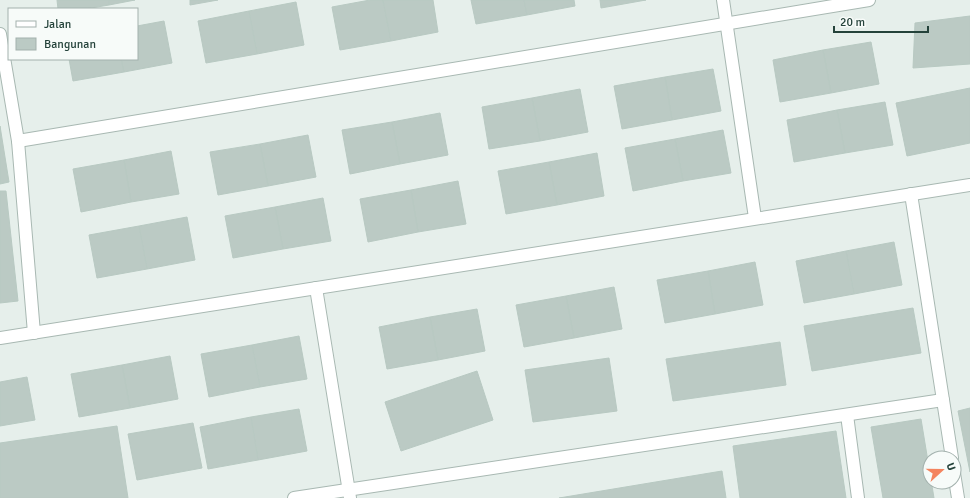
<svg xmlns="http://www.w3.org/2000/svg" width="970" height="498" font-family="Signika,sans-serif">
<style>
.building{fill:#bbcac4;stroke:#b8c9c2}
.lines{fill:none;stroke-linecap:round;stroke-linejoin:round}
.minor-casing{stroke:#a8b8b2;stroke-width:14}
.minor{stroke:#fff;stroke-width:12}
</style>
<rect width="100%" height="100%" fill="#e6efeb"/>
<g class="building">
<polygon points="57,0 109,0 109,5 85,9 58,9"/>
<polygon points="109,0 135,0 109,5"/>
<polygon points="190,0 218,0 190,5"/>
<polygon points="370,0 383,0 391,41 340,50 332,7"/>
<polygon points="383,0 433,0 438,32 391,41"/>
<polygon points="471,0 524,0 527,15 476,24"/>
<polygon points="524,0 574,0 575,6 527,15"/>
<polygon points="600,0 646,0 601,8"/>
<polygon points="296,2 304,45 257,54 249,11"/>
<polygon points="249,11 257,54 206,63 198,21"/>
<polygon points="970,16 970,64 913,68 915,23"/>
<polygon points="164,21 172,63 124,72 121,59 137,59 137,26"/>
<polygon points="871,42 879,84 831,93 823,50"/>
<polygon points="823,50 831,93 780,102 773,60"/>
<polygon points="69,59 121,59 124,72 73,81"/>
<polygon points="713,69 721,111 672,120 665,77"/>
<polygon points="665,77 672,120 622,129 614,86"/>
<polygon points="970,88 970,143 907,156 896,103"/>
<polygon points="580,89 588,132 540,141 532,98"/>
<polygon points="532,98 540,141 489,149 482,107"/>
<polygon points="885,102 893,145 845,153 837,110"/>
<polygon points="837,110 845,153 794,162 787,120"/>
<polygon points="440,113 448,155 400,164 392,122"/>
<polygon points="392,122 400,164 350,174 342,130"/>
<polygon points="0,126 9,182 0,184"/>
<polygon points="723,130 731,173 683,181 675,139"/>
<polygon points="308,135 316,177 268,186 260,144"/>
<polygon points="675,139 683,181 633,191 625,148"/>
<polygon points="260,144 268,186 218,195 210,152"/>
<polygon points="171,151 179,194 131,202 124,160"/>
<polygon points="597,153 604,196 557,205 549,162"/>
<polygon points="124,160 131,202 81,212 73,169"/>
<polygon points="549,162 557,205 506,214 498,171"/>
<polygon points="458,181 466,224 418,232 411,190"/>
<polygon points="411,190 418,232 368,242 360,199"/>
<polygon points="0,191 6,191 18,301 0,303"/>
<polygon points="323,198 331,241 283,249 275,207"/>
<polygon points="275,207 283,249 233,258 225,216"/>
<polygon points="187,217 195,260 147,269 139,226"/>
<polygon points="139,226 147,269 97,278 89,235"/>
<polygon points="894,242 902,285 854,294 846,251"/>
<polygon points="846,251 854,294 804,303 796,261"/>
<polygon points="755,262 763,305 715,314 708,271"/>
<polygon points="708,271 715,314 665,323 657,280"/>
<polygon points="614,287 622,329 574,338 566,296"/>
<polygon points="566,296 574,338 524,347 516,305"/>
<polygon points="913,308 921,353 812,371 804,326"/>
<polygon points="477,309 485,351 438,360 430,317"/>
<polygon points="430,317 438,360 387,369 379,327"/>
<polygon points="299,336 307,379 260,387 252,345"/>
<polygon points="780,342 786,385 673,401 666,359"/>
<polygon points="252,345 260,387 209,397 201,354"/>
<polygon points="170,356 178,399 130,408 122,365"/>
<polygon points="609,358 617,411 533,422 525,370"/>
<polygon points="122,365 130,408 79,417 71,374"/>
<polygon points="477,371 493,420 401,451 385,402"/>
<polygon points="27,377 35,420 0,426 0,382"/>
<polygon points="970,408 970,472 958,411"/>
<polygon points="299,409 307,451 258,460 251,417"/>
<polygon points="251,417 258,460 208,469 200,427"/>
<polygon points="921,419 934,498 883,498 871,427"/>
<polygon points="193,423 202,468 137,480 128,434"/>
<polygon points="117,426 128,498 0,498 0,443"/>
<polygon points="836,431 846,498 740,498 733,446"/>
<polygon points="722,471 726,498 559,498"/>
</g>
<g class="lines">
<g class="minor-casing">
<g id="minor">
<polyline points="723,0 755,218"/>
<polyline points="0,34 18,141 34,333"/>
<polyline points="18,141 869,0"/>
<polyline points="911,194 952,458"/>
<polyline points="316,288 350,498"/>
<polyline points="0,338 970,185"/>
<polyline points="847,415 858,498"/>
<polyline points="954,473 958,498"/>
<polyline points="294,498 943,400"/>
</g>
</g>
<use href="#minor" class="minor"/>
</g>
<rect x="8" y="8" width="130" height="52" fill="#f7fbf9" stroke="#a3b1ad"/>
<rect x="16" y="21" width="20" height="6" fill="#ffffff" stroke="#a3b1ad"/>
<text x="44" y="28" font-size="12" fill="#24423a">Jalan</text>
<rect x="16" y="38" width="20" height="12" fill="#bbcac4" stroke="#a3b1ad"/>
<text x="44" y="48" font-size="12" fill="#24423a">Bangunan</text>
<g transform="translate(942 470) rotate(69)"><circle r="19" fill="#f7fbf9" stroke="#a3b1ad"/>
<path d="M0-3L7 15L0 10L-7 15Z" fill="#f4845f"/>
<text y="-6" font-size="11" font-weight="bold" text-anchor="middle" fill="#24423a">U</text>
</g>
<path d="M834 26v6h94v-6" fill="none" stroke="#24423a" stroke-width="2"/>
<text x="840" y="26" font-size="12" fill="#24423a" stroke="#f7fbf9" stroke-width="3" paint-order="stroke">20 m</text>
</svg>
